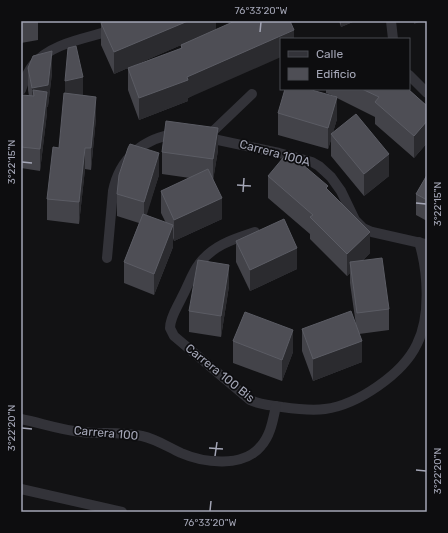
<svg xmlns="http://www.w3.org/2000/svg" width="448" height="533" font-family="Rubik,sans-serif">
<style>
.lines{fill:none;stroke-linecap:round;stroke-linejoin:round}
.street{stroke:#333339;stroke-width:10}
.wall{fill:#434349}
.shaded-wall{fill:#2b2b2f}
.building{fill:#4e4e55;stroke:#5b5c64}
.ticks{fill:none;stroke:#a3a5b5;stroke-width:1.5}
.labels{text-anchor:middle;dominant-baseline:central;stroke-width:3.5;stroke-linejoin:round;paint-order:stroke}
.street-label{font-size:12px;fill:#a3a5b5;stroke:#0d0d0f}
.neatline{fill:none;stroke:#a3a5b5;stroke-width:1.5}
.ticks-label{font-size:10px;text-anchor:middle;fill:#a3a5b5}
</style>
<rect width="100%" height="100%" fill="#121214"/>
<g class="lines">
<g class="street">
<polyline points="391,21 393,39"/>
<polyline points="409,75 427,93"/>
<path d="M 21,90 C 24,81 27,72 33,65 C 56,37 104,38 135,21"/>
<polyline points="204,137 279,153 312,162 319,166 331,177 341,191 355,220 363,228 372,232 425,244"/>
<polyline points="207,137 252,94"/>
<path d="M 255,232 C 234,239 213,245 199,264 C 192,273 188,286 182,297 C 178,306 170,317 170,328 L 174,336 L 250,400 C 260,405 271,405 282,407 C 296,409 311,411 325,409 C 357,405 403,374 417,344 C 431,316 428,271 419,242"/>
<path d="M 107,258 L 113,191 C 119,159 144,137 177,134"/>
<path d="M 21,419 C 41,423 61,430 81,432 C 101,434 121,432 142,436 C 156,439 168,447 181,453 C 204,463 243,468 261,446 C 271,435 273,419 276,406"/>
<polyline points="21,489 122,512"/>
</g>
</g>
<g class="wall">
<polygon points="21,21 38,21 38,40 21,43"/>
<polygon points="216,21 216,29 294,39 188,98 188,101 139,120 128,90 128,68 181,49 181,45 114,74 101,45 101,23"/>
<polygon points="339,21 355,21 341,27"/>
<polygon points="28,68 52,73 48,106 47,107 47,113 40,171 21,168 21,95 29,96 28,90"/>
<polygon points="326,89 408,89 427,106 427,143 414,158 375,124 375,117 337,98 337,119 333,132 389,176 364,196 331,156 331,140 328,149 278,135 278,113 334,96 326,93"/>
<polygon points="83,95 96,118 91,170 85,169 79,224 47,220 47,199 59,148"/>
<polygon points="218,150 213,180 222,219 174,241 173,238 173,247 154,295 124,283 124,262 139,223 117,216 117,194 159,175 146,215 166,223 161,213 161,191 190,178 162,174 162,152"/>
<polygon points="427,175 427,221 416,215 416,194"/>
<polygon points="268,176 328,190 370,253 363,260 389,309 389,330 359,334 362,362 313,381 302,351 302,329 356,325 350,283 350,273 347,276 310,239 310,234 268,198"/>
<polygon points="236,241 297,269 250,291 236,262"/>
<polygon points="229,286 221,337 189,332 189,311"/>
<polygon points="233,341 293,352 282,381 233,363"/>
</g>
<g class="shaded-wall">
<polygon points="188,21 216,21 216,30 114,74 114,52"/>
<polygon points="341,21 355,21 341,27"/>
<polygon points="414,21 422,21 414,24"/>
<polygon points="294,30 294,39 281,39 281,57 188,98 188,101 139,120 139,98"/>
<polygon points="52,51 52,73 48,106 47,107 47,113 40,171 40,149 34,96 33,90 32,110 32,88"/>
<polygon points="83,77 83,99 65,103 65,81"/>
<polygon points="96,97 96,118 91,170 91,148"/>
<polygon points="337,97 337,119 332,136 331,134 331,140 328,149 328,128"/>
<polygon points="427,121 427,143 414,158 414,136"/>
<polygon points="218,128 218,150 213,181 213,159"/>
<polygon points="85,148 85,169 79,224 79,202"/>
<polygon points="159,153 159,175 144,224 144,202"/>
<polygon points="389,154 389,176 364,196 364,174"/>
<polygon points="222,198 222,219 174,241 174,220"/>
<polygon points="173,225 173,247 154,295 154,274"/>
<polygon points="370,232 370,253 351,271 350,262 350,273 347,276 347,254"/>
<polygon points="297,248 297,269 250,291 250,270"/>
<polygon points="229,265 229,286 221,337 221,316"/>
<polygon points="293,330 293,352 282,381 282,360"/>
<polygon points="362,341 362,362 313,381 313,359"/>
</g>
<g class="building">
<polygon points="106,21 188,21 114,52 101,23"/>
<polygon points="235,21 290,21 294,30 187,77 188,80 139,98 128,68 182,48 181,45"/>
<polygon points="76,46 83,77 65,81 68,48"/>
<polygon points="52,51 48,85 32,88 28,68 33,56"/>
<polygon points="285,89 308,89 337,97 328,128 278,113"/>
<polygon points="362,89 408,89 427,106 427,121 414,136 375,102 379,97"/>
<polygon points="33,90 47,92 40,149 21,147 21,95 34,96"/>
<polygon points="64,93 96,97 91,148 85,148 79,202 47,199 53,147 59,148"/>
<polygon points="356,114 389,154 364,174 331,134"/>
<polygon points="166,121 218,128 213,159 162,152"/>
<polygon points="130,144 159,153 144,202 117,194 119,175 128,148"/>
<polygon points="288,152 328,186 326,188 370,232 347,254 310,217 313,215 268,176"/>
<polygon points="208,169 222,198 174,220 161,191"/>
<polygon points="427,175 427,200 416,194"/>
<polygon points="143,214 173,225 154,274 124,262"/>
<polygon points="284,219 297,248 250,270 236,241"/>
<polygon points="382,258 389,309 357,313 350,262"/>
<polygon points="198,260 229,265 221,316 189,311"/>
<polygon points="351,311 362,341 313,359 302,329"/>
<polygon points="245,312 293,330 282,360 233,341"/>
</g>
<path class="ticks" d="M 260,32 L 261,22M 22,162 L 32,163M 237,185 L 251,186M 243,192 L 244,178M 416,203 L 426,204M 22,428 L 32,429M 209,448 L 223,449M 215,456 L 217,442M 416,470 L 426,471M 210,511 L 211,501"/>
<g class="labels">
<g class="street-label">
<text transform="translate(275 153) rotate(15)">Carrera 100A</text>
<text transform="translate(220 373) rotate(39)">Carrera 100 Bis</text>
<text transform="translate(106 433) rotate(5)">Carrera 100</text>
</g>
</g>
<rect width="448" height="533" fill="none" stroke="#0d0d0f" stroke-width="44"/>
<rect x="280" y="38" width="130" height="52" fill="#0d0d0f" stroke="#494a51"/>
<rect x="288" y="51" width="20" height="6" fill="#333339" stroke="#494a51"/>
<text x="316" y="58" font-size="12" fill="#a3a5b5">Calle</text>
<rect x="288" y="68" width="20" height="12" fill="#4e4e55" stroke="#494a51"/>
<text x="316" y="78" font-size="12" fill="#a3a5b5">Edificio</text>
<rect x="22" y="22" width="404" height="489" class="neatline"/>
<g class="ticks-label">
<text x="261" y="14">76°33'20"W</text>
<text transform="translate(11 162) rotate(-90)" y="4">3°22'15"N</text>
<text transform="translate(437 204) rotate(-90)" y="4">3°22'15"N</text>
<text transform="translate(11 428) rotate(-90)" y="4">3°22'20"N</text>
<text transform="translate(437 471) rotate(-90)" y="4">3°22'20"N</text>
<text x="210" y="526">76°33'20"W</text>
</g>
</svg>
